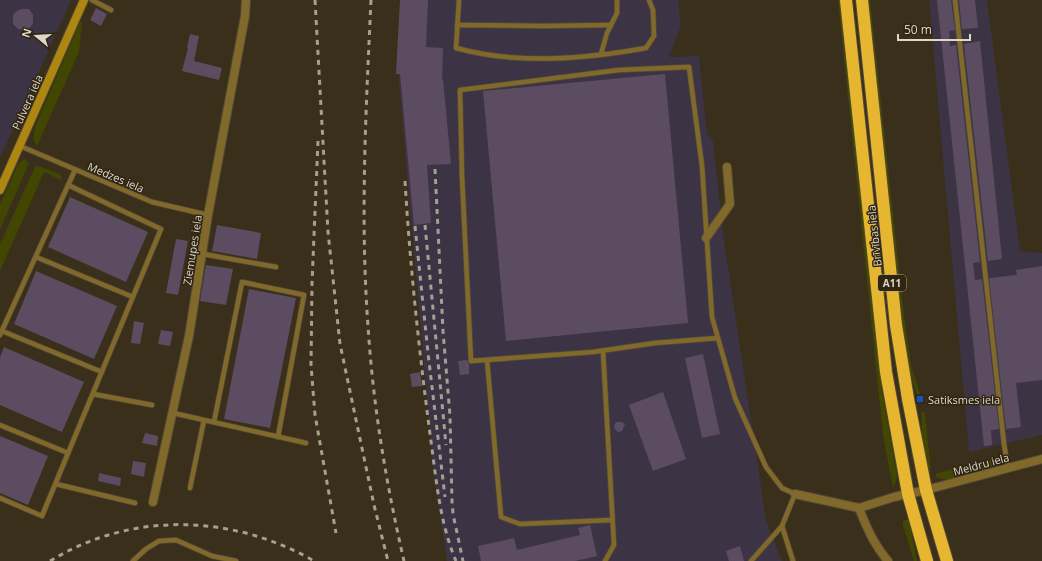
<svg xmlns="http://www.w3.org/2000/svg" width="1042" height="561" font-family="'Open Sans',sans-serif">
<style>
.industrial{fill:#3c3445}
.green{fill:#414600}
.building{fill:#5b4c61}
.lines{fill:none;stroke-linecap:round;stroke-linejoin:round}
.lane-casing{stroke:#534a36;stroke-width:6}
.street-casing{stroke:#534a36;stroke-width:10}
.secondary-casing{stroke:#534a36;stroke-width:10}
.highway-casing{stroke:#534a36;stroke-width:14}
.lane{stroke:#81692c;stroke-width:4.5}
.street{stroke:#81692c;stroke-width:8}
.secondary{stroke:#ae8711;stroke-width:8}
.highway{stroke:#e6b630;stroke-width:12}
.rail{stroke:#a79f90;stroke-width:3;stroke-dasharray:5 5;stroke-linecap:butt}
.transit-dot{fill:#1a4fb4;stroke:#2f2510;stroke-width:1.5}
.labels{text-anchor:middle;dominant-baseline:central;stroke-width:3;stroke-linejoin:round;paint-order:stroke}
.shield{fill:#2f2510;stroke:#aaa293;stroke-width:1}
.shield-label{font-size:10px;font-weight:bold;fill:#ded8cb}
.street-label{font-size:11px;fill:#ded8cb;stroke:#2f2510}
.poi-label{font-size:11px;fill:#ded8cb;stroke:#2f2510;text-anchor:start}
</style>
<rect width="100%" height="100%" fill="#392f1a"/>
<g class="industrial">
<polygon points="0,0 71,0 0,158"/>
<polygon points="402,0 678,0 681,25 669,57 699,56 707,134 713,140 723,234 766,520 782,561 447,561 433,467 399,82"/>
<polygon points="929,0 987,0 1020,251 1042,253 1042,435 969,452"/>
</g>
<g class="green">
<polygon points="838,0 840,0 882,390 897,476 896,482 893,488 883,435"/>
<polygon points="867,0 870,0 904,315 911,365 921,397 918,398 908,367 899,304"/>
<polygon points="80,22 82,23 79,52 37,146 33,139 35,127"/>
<polygon points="27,159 26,162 29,163 0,230 0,204 18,165 23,160"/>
<polygon points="36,165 59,174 61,175 61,180 44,172 0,271 0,244"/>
<path d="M 925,412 L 931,473 C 920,462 923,428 921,413 Z"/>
<polygon points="1003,456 1002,461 998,465 948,479 942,479 936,477 936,474 938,473"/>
<polygon points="907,519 909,521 917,561 914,561 903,525 903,521"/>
</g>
<g class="building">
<polygon points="400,0 428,0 426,47 443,48 442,80 443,79 451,164 427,165 431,223 414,225 400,74 396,74"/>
<polygon points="937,0 951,0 955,30 949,31 950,46 956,45 980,262 973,263 975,280 982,279 999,429 991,430 992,445 984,446"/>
<polygon points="959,0 975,0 978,28 962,29"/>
<polygon points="96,8 107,14 101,26 90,20"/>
<polygon points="21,9 29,9 33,15 33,23 29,29 26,30 18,29 13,24 13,16 14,13"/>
<polygon points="190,34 199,36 194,61 222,68 219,80 182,71 188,48 187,48"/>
<polygon points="980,41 1002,259 988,261 964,44"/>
<polygon points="665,74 688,323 506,341 483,91"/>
<polygon points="70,197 148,232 126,282 48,247"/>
<polygon points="217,225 261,233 257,259 212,251"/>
<polygon points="176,239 188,241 178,295 166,293"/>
<polygon points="206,265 233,269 226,305 200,301"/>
<polygon points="1042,266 1042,380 1016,383 1021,427 1006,429 989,278 1017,275 1016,270"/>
<polygon points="36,271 117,306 94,359 14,324"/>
<polygon points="249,289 296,298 270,428 224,419"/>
<polygon points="134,321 144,323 140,344 131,343"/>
<polygon points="161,330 173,332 170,346 158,344"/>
<polygon points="4,347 84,382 62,432 0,405 0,357"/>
<polygon points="703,354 720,434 702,438 685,358"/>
<polygon points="467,360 469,364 469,374 460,375 458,361"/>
<polygon points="420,372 422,386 412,387 410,374"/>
<polygon points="663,392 686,459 653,471 629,405"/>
<polygon points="616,422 621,422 625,424 622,431 618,432 615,429 614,426"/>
<polygon points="145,433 158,436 157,446 142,443"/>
<polygon points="0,436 48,456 28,505 0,493"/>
<polygon points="133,461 146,463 144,477 131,474"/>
<polygon points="99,473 121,478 120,486 98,481"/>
<polygon points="590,525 597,556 575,561 481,561 478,546 514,538 517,550 580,535 578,528"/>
<polygon points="740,546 744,561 729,561 726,551"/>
</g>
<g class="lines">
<g class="lane-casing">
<g id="lane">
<polyline points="92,0 111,10"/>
<path d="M 459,0 L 456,48 C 518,65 584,59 646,48 L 654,36 L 653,10 L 649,0"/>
<polyline points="955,0 1004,444 1008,468"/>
<polyline points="457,25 542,26 611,25"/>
<polyline points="601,54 607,33 617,13 617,0"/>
<polyline points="20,146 152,202 208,215"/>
<polyline points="203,254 276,267"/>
<polyline points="36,257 133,297"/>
<polyline points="2,331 102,372"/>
<polyline points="0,335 75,170"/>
<polyline points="718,338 655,343 593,352 471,361 462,177 460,90 619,70 689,67 702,166 712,317 735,398 766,467 782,488 795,494 782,526 751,561"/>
<polyline points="603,351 614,545 605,561"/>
<polyline points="487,360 501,517 520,524 612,520"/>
<polyline points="93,394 152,405"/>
<polyline points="173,413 306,443"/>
<polyline points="214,422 242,282 304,295 278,437"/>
<polyline points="0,425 68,453"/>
<polyline points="56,484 135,503"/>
<polyline points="190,488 204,420"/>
<polyline points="0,498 42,516 161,229 68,185"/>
<polyline points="782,526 793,561"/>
<polyline points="133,561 146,549 159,541 176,540 212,556 236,561"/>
</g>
</g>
<g class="street-casing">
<g id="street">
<polyline points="706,238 730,204 727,167"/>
<polyline points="795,494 859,508 894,497 926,490 1042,459"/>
<polyline points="153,502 189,336 208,215 245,16 246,0"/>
<path d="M 859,508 C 866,527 874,545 888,561"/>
</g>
</g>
<g class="secondary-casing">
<polyline id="secondary" points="0,190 84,0"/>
</g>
<g class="highway-casing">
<g id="highway">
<polyline points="846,0 886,372 908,494 927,561"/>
<polyline points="862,0 896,325 908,399 926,490 947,561"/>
</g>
</g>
<use href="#lane" class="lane"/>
<use href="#street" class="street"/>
<use href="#secondary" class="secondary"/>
<use href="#highway" class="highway"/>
<g class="rail">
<polyline points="315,0 328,232 340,344 374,505 388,561"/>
<path d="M 371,0 C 366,109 360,217 368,326 C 373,405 386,483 404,561"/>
<polyline points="318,141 312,283 311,365 315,415 336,533"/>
<polyline points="435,169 443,331 450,416 452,501 453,514 463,561"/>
<path d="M 405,181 C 410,265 419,350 430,434 C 436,476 439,521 456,561"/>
<polyline points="425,225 446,445"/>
<polyline points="415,226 428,353 445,497"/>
<path d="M 50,561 C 132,511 232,514 314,561"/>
</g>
</g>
<rect class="transit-dot" x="916" y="395" width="8" height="8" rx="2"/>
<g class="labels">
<rect class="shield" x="878" y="275" width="28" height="16" rx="3"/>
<g class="shield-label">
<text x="892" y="283">A11</text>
</g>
<g class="street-label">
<text transform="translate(27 102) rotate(-66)">Pulvera iela</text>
<text transform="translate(116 177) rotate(23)">Medzes iela</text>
<text transform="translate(874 236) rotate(-96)">Brīvības iela</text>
<text transform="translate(192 250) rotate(-81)">Ziemupes iela</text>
<text transform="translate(981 464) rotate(-15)">Meldru iela</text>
</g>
<g class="poi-label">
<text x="928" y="399">Satiksmes iela</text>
</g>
</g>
<g transform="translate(36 36) rotate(288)" stroke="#2f2510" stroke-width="3" paint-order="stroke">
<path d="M0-3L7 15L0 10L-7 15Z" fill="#ded8cb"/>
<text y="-6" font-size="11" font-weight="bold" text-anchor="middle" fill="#ded8cb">N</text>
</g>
<path d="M898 34v6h72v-6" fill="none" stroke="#ded8cb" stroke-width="2"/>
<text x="904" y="34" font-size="12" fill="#ded8cb" stroke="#2f2510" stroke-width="3" paint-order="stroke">50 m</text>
</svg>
